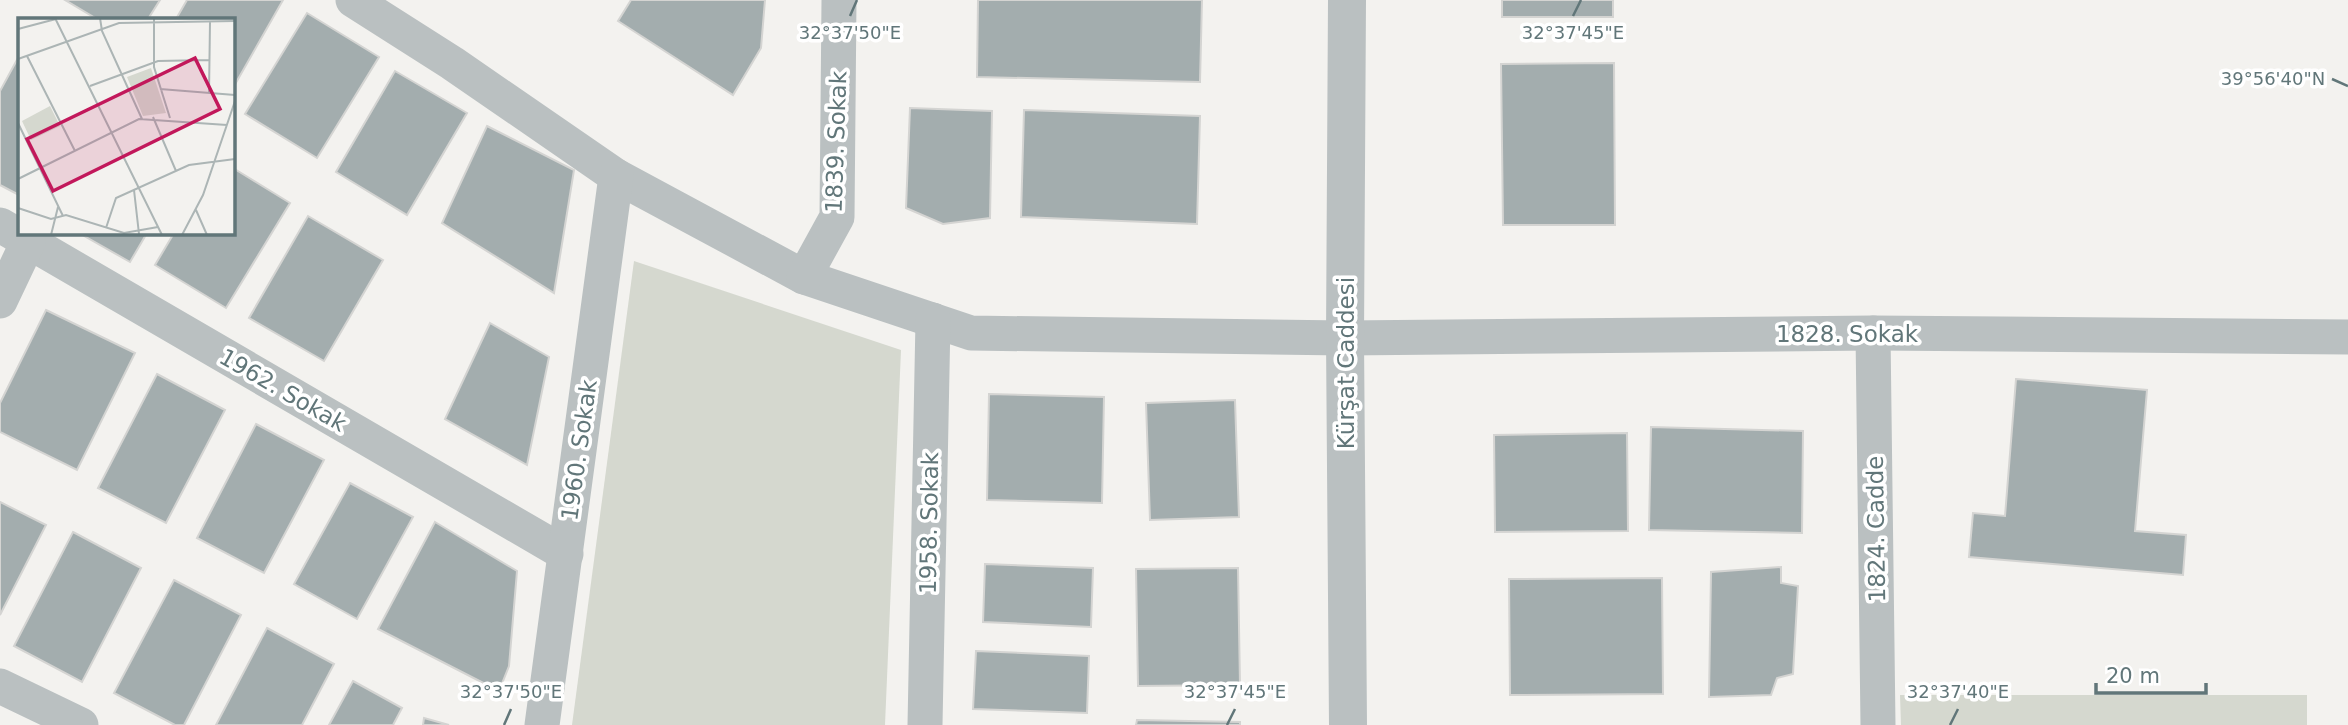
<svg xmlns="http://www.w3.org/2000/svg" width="2348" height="725" font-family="'DejaVu Sans',sans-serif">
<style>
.green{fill:#d5d8cf}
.building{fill:#a3adae;stroke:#d4d4d2;stroke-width:2}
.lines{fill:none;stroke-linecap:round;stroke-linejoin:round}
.minor{stroke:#bac0c1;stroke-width:35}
.tertiary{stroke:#bac0c1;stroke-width:38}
.ticks{fill:none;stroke:#617679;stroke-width:2.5}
.labels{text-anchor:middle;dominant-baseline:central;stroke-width:7;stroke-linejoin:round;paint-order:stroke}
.street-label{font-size:23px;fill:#617679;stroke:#fff}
.inset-road{fill:none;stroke:#acb5b5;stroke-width:2}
.view{fill:#c2185b;fill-opacity:0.15;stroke:#c2185b;stroke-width:3.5}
.inset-edge{fill:none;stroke:#617679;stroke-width:3.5}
.ticks-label{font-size:18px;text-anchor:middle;fill:#617679;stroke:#fff;stroke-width:7;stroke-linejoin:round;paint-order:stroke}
</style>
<rect width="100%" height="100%" fill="#f3f2ef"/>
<g class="green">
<polygon points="634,261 901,350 885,725 572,725"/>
<polygon points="1900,695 2307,695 2307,725 1901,725"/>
</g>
<g class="building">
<polygon points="65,0 160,0 148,19 97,19"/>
<polygon points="187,0 283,0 233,88 233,19 176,19"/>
<polygon points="631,0 765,0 761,48 733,95 618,21"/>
<polygon points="978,0 1202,0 1200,82 977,77"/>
<rect x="1502" y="0" width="111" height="17"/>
<polygon points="307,13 379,57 317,158 245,114"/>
<polygon points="18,58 19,59 19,195 0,185 0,91"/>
<polygon points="1614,63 1615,225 1503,225 1501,64"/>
<polygon points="395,71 467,113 407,215 336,172"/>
<polygon points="910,108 992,111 990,218 943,224 906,208"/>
<polygon points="1024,110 1200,116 1197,224 1021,217"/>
<polygon points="487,126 574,170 554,293 442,223"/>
<polygon points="233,168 290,203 226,308 155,265 174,233 233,233"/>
<polygon points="308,216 383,260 324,361 249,318"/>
<polygon points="79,233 147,233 130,262"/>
<polygon points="46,310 135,353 77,470 0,432 0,403"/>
<polygon points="490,323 549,357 527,465 445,419"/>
<polygon points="157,374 225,410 166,523 98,488"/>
<polygon points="2016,379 2147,390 2135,531 2186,535 2183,575 1969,557 1973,513 2005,516"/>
<polygon points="989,394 1104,397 1102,503 987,500"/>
<polygon points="1235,400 1239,517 1150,520 1146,403"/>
<polygon points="256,424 324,460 264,573 197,538"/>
<polygon points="1651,427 1803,431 1802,533 1649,530"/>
<polygon points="1627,433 1628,531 1495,532 1494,435"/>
<polygon points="350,483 413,517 357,619 294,584"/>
<polygon points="0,502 46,525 0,615"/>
<polygon points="435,522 517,571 509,666 499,691 378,629"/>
<polygon points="73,532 141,568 82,682 14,646"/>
<polygon points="985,564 1093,568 1091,627 983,622"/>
<polygon points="1781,567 1781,583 1798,586 1793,674 1777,678 1771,695 1709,697 1711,572"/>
<polygon points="1238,568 1240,685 1138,686 1136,569"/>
<polygon points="1662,578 1663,694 1510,695 1509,579"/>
<polygon points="174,580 241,615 184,725 175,725 114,693"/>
<polygon points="267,628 334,664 302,725 216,725"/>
<polygon points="976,651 1089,656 1087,713 973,709"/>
<polygon points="353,681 402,708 393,725 329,725"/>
<polygon points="424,718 449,725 423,725"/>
<polygon points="1137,720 1240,722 1240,725 1136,725"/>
</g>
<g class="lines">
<g class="minor">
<polyline points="353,0 452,63 616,176 804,277 971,333 1345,338 1873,333 2348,337"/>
<polyline points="0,225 566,554"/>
<polyline points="804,277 837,217 839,0"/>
<polyline points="0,301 28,242"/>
<polyline points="1873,333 1878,725"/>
<polyline points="0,686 81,725"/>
<polyline points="542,725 616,176"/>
<polyline points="925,725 933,320"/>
</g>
<polyline class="tertiary" points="1347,0 1345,338 1348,725"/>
</g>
<path class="ticks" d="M 850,16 L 857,0M 1573,16 L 1581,0M 2332,79 L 2348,86M 504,725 L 511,709M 1227,725 L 1235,709M 1950,725 L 1958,709"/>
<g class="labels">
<g class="street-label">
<text transform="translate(836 142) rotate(-88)">1839. Sokak</text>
<text x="1847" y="334">1828. Sokak</text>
<text transform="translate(1346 363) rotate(-90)">Kürşat Caddesi</text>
<text transform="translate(283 390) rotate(30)">1962. Sokak</text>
<text transform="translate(579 450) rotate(-82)">1960. Sokak</text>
<text transform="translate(929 523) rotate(-89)">1958. Sokak</text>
<text transform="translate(1876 529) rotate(-91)">1824. Cadde</text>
</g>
</g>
<g transform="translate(18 18)">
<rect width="217" height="217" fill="#f3f2ef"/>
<path d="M 133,50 L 148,95 L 125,98 L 109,59 ZM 32,88 L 42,108 L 13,122 L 4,103 Z" fill="#d5d8cf"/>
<path class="inset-road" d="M 37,0 L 144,217M 82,0 L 84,13 L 124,101M 136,1 L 136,49 L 152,100M 0,11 L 38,1M 9,38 L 57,133M 0,41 L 101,5 L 217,3M 72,68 L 140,43 L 191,42M 142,71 L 217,77M 191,75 L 192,4M 135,99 L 158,153M 0,105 L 45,198M 0,161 L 121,101 L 209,107M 116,172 L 121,216M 0,190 L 33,201 L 48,197 L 106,215 L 140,209M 178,192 L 189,217M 88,210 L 98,180 L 171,147 L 217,141M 33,217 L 40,189M 164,217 L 185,177 L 217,83"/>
<path class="view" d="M 177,40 L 202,91 L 35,173 L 9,121 Z"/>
<rect width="217" height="217" class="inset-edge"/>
</g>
<g class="ticks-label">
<text x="850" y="39">32°37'50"E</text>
<text x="1573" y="39">32°37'45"E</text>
<text x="2273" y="85">39°56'40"N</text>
<text x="511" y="698">32°37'50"E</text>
<text x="1235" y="698">32°37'45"E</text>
<text x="1958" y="698">32°37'40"E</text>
</g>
<path d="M2096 683v10h110v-10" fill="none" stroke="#617679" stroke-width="3.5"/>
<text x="2106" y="683" font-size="21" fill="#617679" stroke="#ffffff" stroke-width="5" paint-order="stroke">20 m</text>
</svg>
